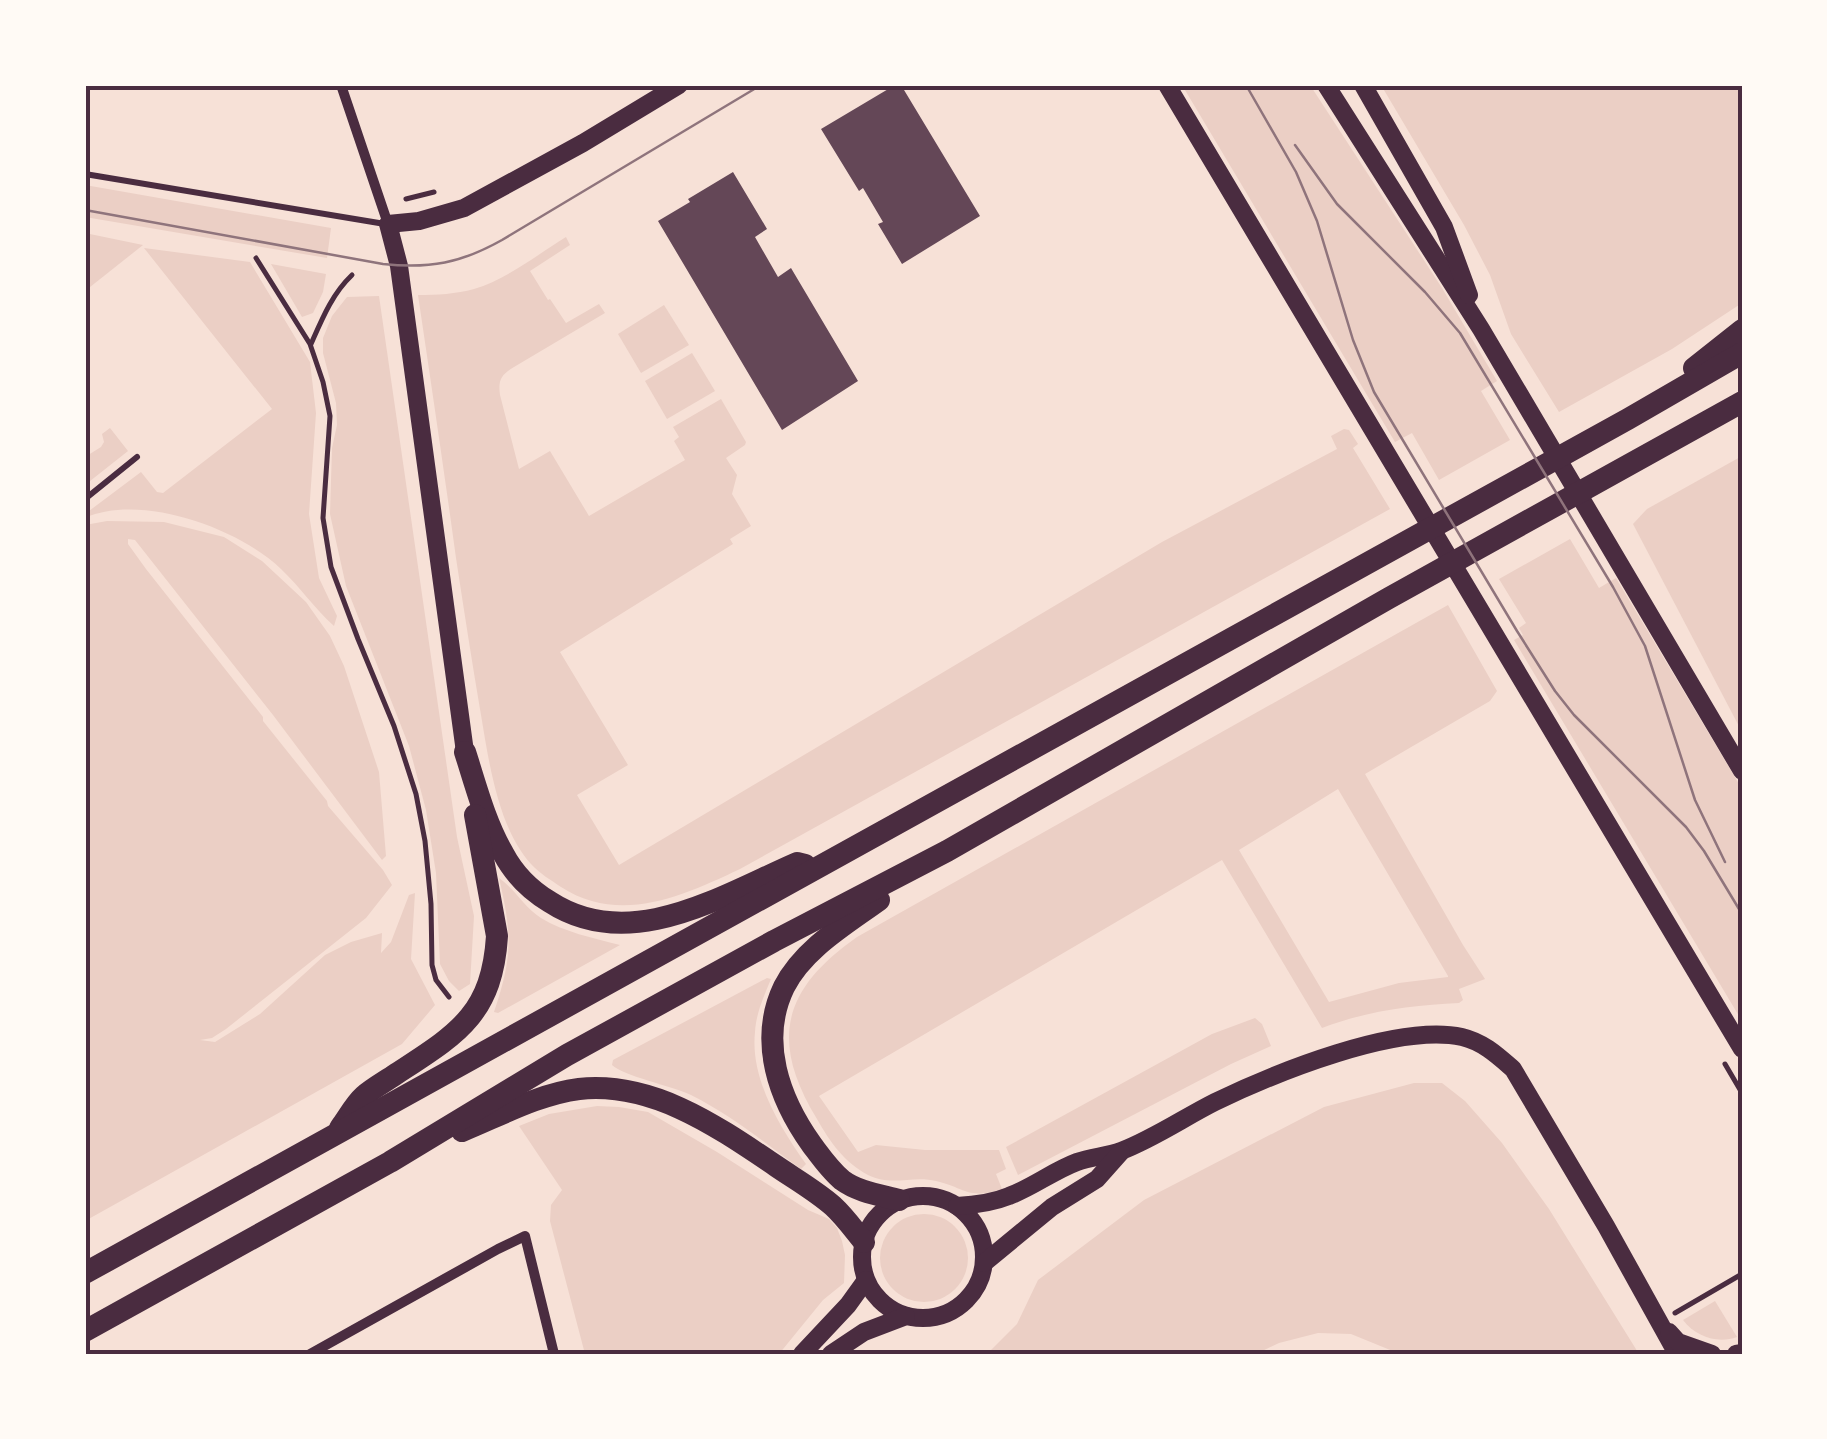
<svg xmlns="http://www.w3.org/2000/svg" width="1827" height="1439" font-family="'Golos Text',sans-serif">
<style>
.green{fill:#ebcfc5;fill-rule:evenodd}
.building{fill:#644757}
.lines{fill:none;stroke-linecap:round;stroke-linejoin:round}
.path{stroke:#4a2c40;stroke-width:5}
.service{stroke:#4a2c40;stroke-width:6}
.minor{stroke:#4a2c40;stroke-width:10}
.secondary{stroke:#4a2c40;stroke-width:18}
.trunk{stroke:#4a2c40;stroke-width:22}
.tram{stroke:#8f747c;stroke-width:2.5}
.neatline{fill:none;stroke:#4a2c40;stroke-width:4}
</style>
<rect width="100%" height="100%" fill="#f7e1d7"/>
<g class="green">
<polygon points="1182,85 1310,85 1442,288 1497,381 1481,391 1510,440 1439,480 1412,433 1395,442"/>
<polygon points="1381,85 1742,85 1742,303 1672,349 1559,412 1511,334 1490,275 1464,225"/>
<polygon points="85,185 331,228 327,258 85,217"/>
<polygon points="85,233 143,245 85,291"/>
<path d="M 566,237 L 570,245 L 530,271 L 548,300 L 550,299 L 566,323 L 599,304 L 605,313 L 514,367 C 501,375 498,380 500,395 L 519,469 L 550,451 L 589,516 L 685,460 L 674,441 L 679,437 L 673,427 L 721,399 L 746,442 L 745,445 L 726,458 L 737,475 L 732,494 L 751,526 L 730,539 L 733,544 L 560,652 L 628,765 L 577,795 L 619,865 L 1162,542 L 1337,449 L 1331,436 L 1344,429 L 1349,430 L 1358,444 L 1353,448 L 1390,509 L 740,869 C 683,896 620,925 561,887 C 551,880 540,874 531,864 C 498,828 489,762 481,715 C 472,663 464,610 456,558 C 444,470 431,383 418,295 C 437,295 456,294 474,289 C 507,279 537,255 566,237 Z"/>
<path d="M 144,248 L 250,262 L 310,362 L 316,413 L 309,514 L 319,578 L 337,616 L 334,626 C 315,609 300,587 281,569 C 238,528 141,493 85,518 L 85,514 L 141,472 L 157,492 L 163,493 L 272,409 Z"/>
<polygon points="271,264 326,274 323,292 313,313 302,317"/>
<polygon points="379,296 457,837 474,916 470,984 459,991 449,981 440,964 436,873 426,810 409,746 346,586 330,514 332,448 337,425 336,403 323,353 323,338 332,316 347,297"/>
<polygon points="664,305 689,345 641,373 618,334"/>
<polygon points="692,353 715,391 667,419 645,381"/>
<polygon points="110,428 128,451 85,485 85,457 101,447 104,442 102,434"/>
<polygon points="1742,456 1742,732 1633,524 1647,509"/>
<polygon points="107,521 164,522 224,537 262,561 306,602 330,636 344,666 379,772 386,856 382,860 273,715 135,540 128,539 128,544 146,569 263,717 263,721 327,801 328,806 383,870 392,885 366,918 226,1029 212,1038 200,1040 215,1042 260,1014 325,955 351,942 382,933 381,953 391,942 409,895 415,893 411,959 435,1005 402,1044 85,1221 85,525"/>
<polygon points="1570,539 1599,588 1616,578 1742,789 1742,1021 1514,640 1523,635 1519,628 1526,623 1499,579"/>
<path d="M 1448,605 L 1497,691 L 1490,701 L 1365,774 L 1463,945 L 1485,979 L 1459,989 L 1463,1000 L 1459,1003 C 1413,1005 1366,1011 1322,1028 L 1222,860 L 819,1096 L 858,1152 L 876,1145 L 925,1150 L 999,1150 L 1006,1169 L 996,1174 L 1002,1189 C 967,1200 966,1188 936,1181 C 912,1175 893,1187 868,1175 C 844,1162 830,1142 817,1119 C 769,1040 783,989 857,937 ZM 1338,789 L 1448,976 L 1448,977 L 1399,983 L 1329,1002 L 1239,850 Z"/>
<path d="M 499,878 C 515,889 524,907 541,918 C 564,932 593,938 620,945 L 498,1013 L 494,1012 C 513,956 512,934 499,878 Z"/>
<path d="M 767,978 L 771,979 C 764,996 756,1013 755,1032 C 750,1079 780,1127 806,1164 L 801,1169 C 765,1143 731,1115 691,1095 C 672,1086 623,1076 612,1065 L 613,1060 Z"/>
<polygon points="1255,1018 1262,1024 1271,1046 1231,1064 1018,1175 1006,1147 1212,1034"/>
<polygon points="1414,1083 1442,1083 1465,1101 1502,1143 1549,1209 1639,1354 1400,1354 1351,1334 1318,1333 1279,1343 1256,1354 987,1354 1017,1324 1038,1280 1144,1200 1324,1107"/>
<polygon points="597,1106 619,1107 648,1112 717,1152 808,1210 829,1219 837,1228 842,1241 845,1255 844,1283 823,1300 779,1354 585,1354 550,1221 551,1205 562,1190 519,1126 549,1114"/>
<circle cx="924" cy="1258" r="44"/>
<path d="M 1715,1301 L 1737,1337 C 1718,1344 1696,1337 1683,1320 Z"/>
</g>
<g class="building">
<polygon points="895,85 901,85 980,216 902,264 878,224 883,222 863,188 859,191 821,129"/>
<polygon points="733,172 767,229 755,237 778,277 791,268 858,381 782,430 658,221 690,202 688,199"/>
</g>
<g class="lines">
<g class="path">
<polyline points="406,199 434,192"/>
<polyline points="256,258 310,344 323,382 330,416 323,518 331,567 358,639 394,726 416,794 425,841 431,904 432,965 436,980 449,997"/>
<path d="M 311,344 C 322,319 332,294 352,275"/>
<polyline points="1725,1064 1742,1093"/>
<polyline points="1675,1313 1742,1274"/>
</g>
<g class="service">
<polyline points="85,174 385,224"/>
<polyline points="85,499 137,457"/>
</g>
<g class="minor">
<polyline points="341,85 388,224"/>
<polyline points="310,1354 498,1249 525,1236 554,1354"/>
</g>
<g class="secondary">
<polyline points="1167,85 1742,1049"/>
<polyline points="1326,85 1481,329 1742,771"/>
<polyline points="1363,85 1444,227 1469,295"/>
<polyline points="465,752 399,266 388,224 419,221 464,208 583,143 679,85"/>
<circle cx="923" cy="1257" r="61"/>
<path d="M 957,1206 C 975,1205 992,1203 1009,1196 C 1033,1187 1053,1171 1077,1162 C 1091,1157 1107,1156 1121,1151 C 1153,1139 1185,1117 1215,1102 C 1275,1073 1397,1023 1462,1037 C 1483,1042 1497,1055 1513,1069 L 1606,1226 L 1677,1354"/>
<polyline points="984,1263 1052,1207 1097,1179 1121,1152"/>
<polyline points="1669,1332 1678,1342 1712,1354"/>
<polyline points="802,1354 848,1305 866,1280"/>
<polyline points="831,1354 864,1332 906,1316"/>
<polyline points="1736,1354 1742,1353"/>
</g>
<g class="trunk">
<polyline points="1694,368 1742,330"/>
<path d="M 465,752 C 476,786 485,822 503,853 C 514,874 530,890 550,902 C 630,954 721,896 797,863 L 805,865"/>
<path d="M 879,900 C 846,924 803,949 784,987 C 758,1041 779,1099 812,1145 C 821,1157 830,1170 842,1180 C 858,1192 880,1195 899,1200"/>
<path d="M 340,1128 C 348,1118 354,1105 364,1096 C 373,1088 386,1081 396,1074 C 457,1034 492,1015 497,936 L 475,815"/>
<path d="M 462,1131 C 499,1116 539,1094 579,1089 C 653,1081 718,1127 776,1166 C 795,1179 816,1191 833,1206 C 845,1217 854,1230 864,1242"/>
<polyline points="85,1273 1628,419 1742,353"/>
<polyline points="85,1331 390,1162 567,1055 774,941 947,851 1389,598 1742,402"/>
</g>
<g class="tram">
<polyline points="1246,85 1296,172 1317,221 1353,340 1374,392 1517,631 1555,691 1574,715 1686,827 1704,851 1742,914"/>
<polyline points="1295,145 1337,204 1425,292 1460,333 1613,587 1645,646 1695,800 1725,862"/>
<path d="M 85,210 L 383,264 C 430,269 461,263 502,240 L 761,85"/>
</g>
</g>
<rect width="1827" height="1439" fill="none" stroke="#fffaf5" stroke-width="175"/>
<rect x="88" y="88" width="1652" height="1264" class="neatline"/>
</svg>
